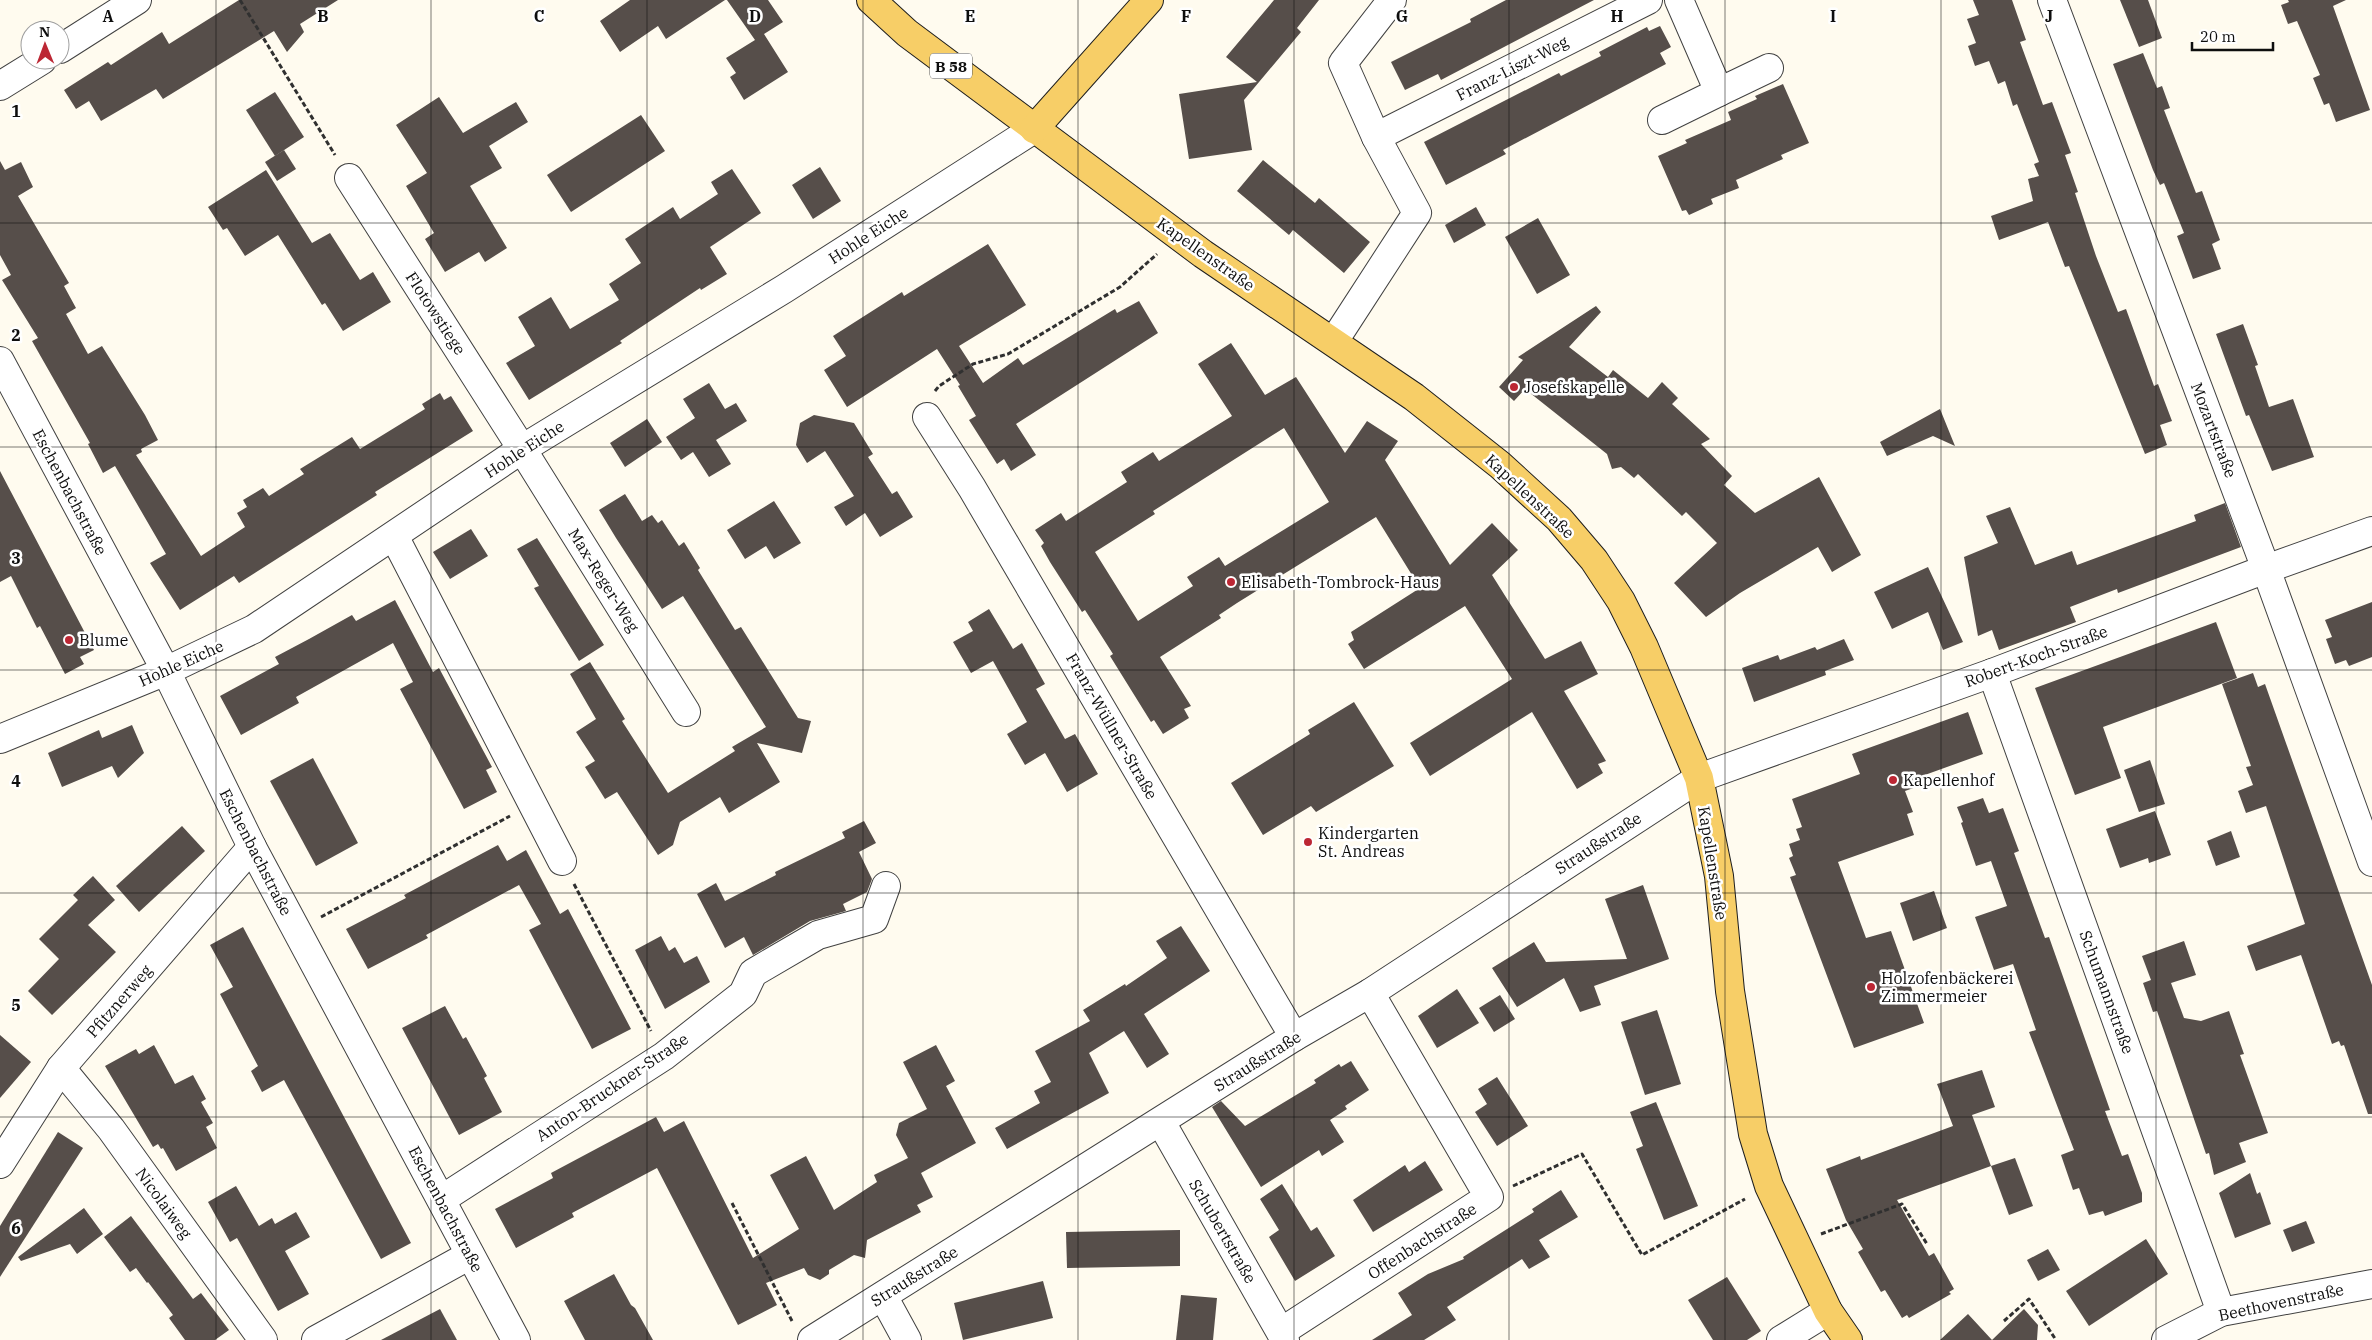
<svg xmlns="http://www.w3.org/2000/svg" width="2372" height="1340" font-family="'IBM Plex Serif',serif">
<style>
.building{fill:#564e4a;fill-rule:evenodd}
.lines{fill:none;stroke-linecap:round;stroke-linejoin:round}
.minor-casing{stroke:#414141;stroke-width:30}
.major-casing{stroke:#1f1f1f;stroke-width:30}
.path{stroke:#303030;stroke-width:3;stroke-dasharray:5 2.5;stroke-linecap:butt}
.minor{stroke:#fff;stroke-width:28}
.major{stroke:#f7ce67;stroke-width:28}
.grid{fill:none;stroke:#0e0e0e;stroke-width:1;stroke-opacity:0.55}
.poi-dot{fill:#bc2734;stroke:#fff;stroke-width:2}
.labels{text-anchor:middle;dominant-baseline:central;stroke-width:5;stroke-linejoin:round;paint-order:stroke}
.shield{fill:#fff;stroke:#565656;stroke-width:1}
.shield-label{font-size:15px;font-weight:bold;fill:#0e0e0e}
.street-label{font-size:16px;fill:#0e0e0e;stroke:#fff}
.poi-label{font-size:16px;fill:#0e0e0e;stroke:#fff;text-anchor:start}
.grid-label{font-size:16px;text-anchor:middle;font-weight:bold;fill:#0e0e0e;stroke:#fff;stroke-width:5;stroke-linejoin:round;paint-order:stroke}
</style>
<rect width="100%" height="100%" fill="#fffbef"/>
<g class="building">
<polygon points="239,0 338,0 300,24 304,32 287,52 274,31 163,99 156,89 101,121 89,101 76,109 64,90 108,62 111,65 162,32 169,44"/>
<polygon points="630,0 725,0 666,39 658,26 620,52 600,21"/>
<polygon points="727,0 768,0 783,22 764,34 788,72 744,100 730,77 736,73 726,58 755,40"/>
<polygon points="1274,0 1319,0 1297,28 1301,32 1244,100 1252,150 1189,159 1179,94 1257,82 1226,57"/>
<polygon points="1506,0 1594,0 1441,80 1438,74 1405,90 1391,62 1471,22 1470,19"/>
<polygon points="1973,0 2012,0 2026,40 2020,42 2043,105 2052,102 2071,153 2065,155 2078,192 2075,193 2096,256 2118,312 2126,309 2154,386 2158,384 2172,421 2160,425 2167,445 2145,454 2069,266 2065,267 2048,222 1999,240 1991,216 2033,201 2028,179 2039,176 2034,164 2039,162 2017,104 2013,106 2005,81 1998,84 1989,61 1975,66 1968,46 1976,43 1967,19 1979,15"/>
<polygon points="2120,0 2148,0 2162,38 2139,47"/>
<polygon points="2288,0 2346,0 2333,6 2370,110 2336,122 2329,103 2324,105 2313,78 2320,75 2297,21 2288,24 2281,5 2289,2"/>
<polygon points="1660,26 1671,47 1660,53 1666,64 1503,150 1506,154 1446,185 1424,142 1559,73 1561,76 1601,56 1599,52 1647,27 1649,31"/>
<polygon points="2143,53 2157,88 2162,86 2170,108 2164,110 2196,193 2202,191 2220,240 2212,244 2221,269 2193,279 2177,236 2184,233 2164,183 2160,185 2153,170 2113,64"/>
<polygon points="1783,84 1809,143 1781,155 1783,159 1736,180 1739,188 1711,199 1713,204 1689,215 1686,210 1682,211 1658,156 1687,143 1685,140 1731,120 1728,112 1757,99 1755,96"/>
<polygon points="275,92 304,137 275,156 246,110"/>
<polygon points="439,97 463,133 516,102 528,122 489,146 502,168 470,186 507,248 485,262 479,252 445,272 425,239 434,233 406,186 427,173 396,125"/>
<polygon points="641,115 665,151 571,212 547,175"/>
<polygon points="284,150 296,169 277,181 265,162"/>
<polygon points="1263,160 1315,203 1319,198 1370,242 1344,273 1293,230 1289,235 1237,191"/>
<polygon points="0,161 5,170 21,162 33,187 18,196 69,283 64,286 76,308 66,314 88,354 102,346 145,415 158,440 141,449 142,452 136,455 201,556 245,527 237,513 247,507 243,500 263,488 269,496 304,474 300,469 352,437 360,449 425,409 422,404 440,393 444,400 451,396 473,431 375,492 377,495 239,583 234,576 180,610 150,563 166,554 115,466 103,473 88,444 90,443 32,341 38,338 2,280 11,275 0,255"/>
<polygon points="820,167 841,201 813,219 792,185"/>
<polygon points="732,169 761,213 710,247 727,274 701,290 700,288 620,341 622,343 529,400 506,363 535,346 518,317 551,297 570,329 619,300 609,284 641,263 625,239 673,207 680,219 718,194 711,182"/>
<polygon points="266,170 312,243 330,233 360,280 373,272 391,302 343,331 325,303 322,305 278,235 245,256 227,228 223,230 208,207"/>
<polygon points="1476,207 1486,225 1454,243 1445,225"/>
<polygon points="1538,218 1570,275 1537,294 1505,237"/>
<polygon points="988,244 1026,305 959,346 983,383 1018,358 1023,365 1115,309 1117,313 1139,301 1158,333 1016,424 1036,455 1011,471 1004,459 997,464 969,420 976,416 958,386 960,385 937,349 847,407 824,370 846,356 833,336 902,292 904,296"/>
<polygon points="1596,306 1601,312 1569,347 1608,377 1613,370 1648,398 1662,382 1678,398 1672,404 1710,439 1701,444 1732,476 1724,485 1755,513 1819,477 1861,555 1832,572 1818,547 1740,593 1706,617 1674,583 1717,543 1686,512 1682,516 1638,474 1634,478 1621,467 1612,469 1607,454 1525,389 1514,401 1499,387 1523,360 1518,357"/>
<polygon points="2243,324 2258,365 2255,366 2269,407 2293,399 2314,457 2272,471 2249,415 2246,416 2216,334"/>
<path d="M 1231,343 L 1265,395 L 1296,377 L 1345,453 L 1367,421 L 1398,441 L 1385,460 L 1450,565 L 1492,523 L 1518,550 L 1492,575 L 1545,659 L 1581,641 L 1598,674 L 1564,691 L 1606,761 L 1598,764 L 1603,773 L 1577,789 L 1532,712 L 1430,776 L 1410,743 L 1512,679 L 1465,606 L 1364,669 L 1348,644 L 1354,640 L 1351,632 L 1420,588 L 1376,517 L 1237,603 L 1219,615 L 1221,618 L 1160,657 L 1191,706 L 1184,709 L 1189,718 L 1163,734 L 1154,720 L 1151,722 L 1110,656 L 1113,654 L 1085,610 L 1082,612 L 1050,562 L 1041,546 L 1044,543 L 1035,530 L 1061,513 L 1066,521 L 1127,482 L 1121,472 L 1153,452 L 1159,461 L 1232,416 L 1198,364 ZM 1284,428 L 1329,502 L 1225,566 L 1219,557 L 1187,577 L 1193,586 L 1138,621 L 1095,552 L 1155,514 L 1153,511 Z"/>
<polygon points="709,383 725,409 736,403 747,421 716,440 731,464 709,477 693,452 681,460 666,437 695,418 683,399"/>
<polygon points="1940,409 1955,446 1933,436 1887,456 1880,442"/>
<polygon points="814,415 854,423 873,454 868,457 892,494 897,491 913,517 880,537 865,513 846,526 834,507 854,496 825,451 807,463 796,445 800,423"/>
<polygon points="647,419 662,442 625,467 610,443"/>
<polygon points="0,471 94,650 80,657 84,664 65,674 40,626 37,628 11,576 0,582"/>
<polygon points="625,494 642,521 652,515 658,523 662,520 679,546 684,542 700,568 698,570 735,630 741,627 798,718 811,721 802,753 757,743 780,782 729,813 720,797 680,822 673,845 658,855 617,792 605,799 585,767 595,761 576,732 596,719 570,674 590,662 625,719 622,721 668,793 735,751 732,747 766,727 683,596 662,609 616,538 599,510"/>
<polygon points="774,501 801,543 774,559 766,546 745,559 727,530"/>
<polygon points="2225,503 2241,547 2118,593 2117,589 2070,607 2076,622 1999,650 1992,630 1978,636 1964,557 1998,543 1986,516 2010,507 2035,565 2072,551 2077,565 2196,521 2194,515"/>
<polygon points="471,529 488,556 450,579 433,552"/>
<polygon points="537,538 604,645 579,661 534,588 539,586 517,549"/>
<polygon points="1928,567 1963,642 1943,650 1928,612 1892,629 1874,592"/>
<polygon points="395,600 433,672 439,668 492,767 486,770 497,792 464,809 400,689 413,682 393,643 296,697 299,703 241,735 220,696 279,664 275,657 309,639 352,615 356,621"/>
<polygon points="2372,602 2372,657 2349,666 2346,660 2335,664 2326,639 2332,637 2325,620"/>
<polygon points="989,609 1013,649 1022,643 1045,684 1036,689 1065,739 1075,734 1098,774 1067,792 1045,753 1025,765 1007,734 1027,722 993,661 971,673 953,642 973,631 968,622"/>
<polygon points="2216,622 2237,678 2103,727 2121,778 2075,795 2035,688"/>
<polygon points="1844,639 1854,660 1825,671 1826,675 1754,702 1742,668 1778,655 1780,660 1815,647 1817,650"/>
<polygon points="2253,673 2258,687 2265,684 2372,985 2372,1114 2368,1114 2344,1045 2341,1046 2339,1041 2332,1044 2301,955 2256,971 2247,946 2305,924 2266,806 2246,813 2238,791 2253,785 2246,767 2251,766 2222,684"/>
<polygon points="1354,702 1394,766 1316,812 1311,806 1263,835 1231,783 1310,734 1308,730"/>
<polygon points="1968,712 1983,754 1922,776 1925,784 1905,791 1913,812 1907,814 1914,835 1838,862 1866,938 1891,931 1924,1023 1854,1048 1790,877 1796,875 1789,858 1793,856 1789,844 1800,840 1796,829 1802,827 1792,799 1860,774 1852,754"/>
<polygon points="132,725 144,753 118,778 112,766 62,787 48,753 99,730 102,738"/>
<polygon points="313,758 358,843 316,866 270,781"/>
<polygon points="2150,760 2165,804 2139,812 2124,770"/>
<polygon points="1983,798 1989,813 2003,808 2019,851 2014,853 2045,938 2049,937 2110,1110 2105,1111 2122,1156 2128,1154 2142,1193 2142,1202 2105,1216 2103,1211 2089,1215 2079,1188 2073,1190 2061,1155 2074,1150 2029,1032 2036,1030 2013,964 1994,970 1975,917 2007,906 1991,861 1976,866 1961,823 1963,822 1957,807"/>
<polygon points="2155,811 2171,855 2149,863 2148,858 2120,868 2106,829"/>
<polygon points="864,821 876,843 859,852 872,879 867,892 843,904 846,911 810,921 753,955 744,937 725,948 697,894 716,883 725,901 776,875 775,872 845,838 842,832"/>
<polygon points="182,826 205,851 139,912 116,886"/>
<polygon points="2231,831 2240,857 2216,866 2207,841"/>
<polygon points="498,845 507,861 526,850 560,914 568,909 631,1029 592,1049 529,930 541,924 519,885 426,935 428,938 368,969 346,929 406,898 404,895"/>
<polygon points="93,876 115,900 88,925 116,952 52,1015 28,991 59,959 39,939 78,900 73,895"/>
<polygon points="1643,885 1669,959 1594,986 1601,1005 1580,1012 1564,978 1517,1007 1492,968 1534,942 1546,962 1627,959 1605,899"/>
<polygon points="1934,891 1947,928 1913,941 1900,903"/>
<polygon points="1181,926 1210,971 1144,1014 1169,1054 1147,1068 1124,1031 1089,1053 1109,1093 1007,1149 995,1128 1040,1103 1034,1091 1051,1082 1035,1051 1090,1021 1083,1010 1125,984 1126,986 1167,958 1156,941"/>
<polygon points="243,927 411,1243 381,1259 284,1080 262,1092 251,1071 258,1066 220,994 233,987 210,945"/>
<polygon points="661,936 669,951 675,947 684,963 697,956 710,982 665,1009 635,950"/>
<polygon points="2184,941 2196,975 2171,983 2184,1018 2201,1021 2229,1011 2244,1054 2240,1055 2268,1133 2239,1143 2246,1162 2214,1175 2209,1153 2206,1154 2157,1011 2153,1012 2143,983 2151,980 2142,956"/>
<polygon points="1457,989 1479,1023 1437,1048 1418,1016"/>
<polygon points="1500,995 1515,1019 1494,1032 1479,1008"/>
<polygon points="445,1006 463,1039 466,1037 487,1076 484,1078 502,1112 459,1135 402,1028"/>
<polygon points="1657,1010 1681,1084 1645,1095 1621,1022"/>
<polygon points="0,1035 31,1062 0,1098"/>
<polygon points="154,1045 175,1084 193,1075 206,1099 201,1102 213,1123 206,1127 217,1148 176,1171 163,1148 161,1149 158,1144 153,1147 105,1066 136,1049 139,1054"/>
<polygon points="936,1045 955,1081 946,1086 976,1143 921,1173 933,1197 917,1205 921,1212 867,1240 865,1258 854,1255 829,1270 829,1274 820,1280 808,1275 804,1268 766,1283 777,1305 738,1325 657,1168 572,1213 574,1217 516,1248 495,1209 553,1178 551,1173 656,1117 664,1132 684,1121 753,1258 799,1229 770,1175 806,1156 834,1210 877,1182 874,1175 908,1158 896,1135 899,1123 927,1109 903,1062"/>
<polygon points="1351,1061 1369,1090 1345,1106 1347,1109 1330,1120 1344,1142 1322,1156 1319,1150 1261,1187 1212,1107 1221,1101 1245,1126 1316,1083 1314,1080 1339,1064 1341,1067"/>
<polygon points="1982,1070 1995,1107 1972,1115 1991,1166 1897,1200 1929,1256 1934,1253 1954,1289 1949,1292 1951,1294 1909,1318 1907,1315 1902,1318 1885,1290 1881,1292 1858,1252 1863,1249 1846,1220 1826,1169 1860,1156 1861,1160 1953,1126 1937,1084"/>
<polygon points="1497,1077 1528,1126 1497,1146 1475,1112 1487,1104 1478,1089"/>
<polygon points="1656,1102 1698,1206 1664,1220 1636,1149 1643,1146 1630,1112"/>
<polygon points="58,1132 83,1148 0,1277 0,1226"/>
<polygon points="2015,1158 2033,1206 2009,1215 1991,1166"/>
<polygon points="1425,1161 1443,1190 1373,1232 1353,1200 1405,1165 1409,1172"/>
<polygon points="2250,1173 2257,1194 2260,1192 2271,1224 2235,1238 2219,1193"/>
<polygon points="1282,1184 1311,1231 1317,1227 1335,1256 1295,1281 1269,1237 1279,1230 1260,1199"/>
<polygon points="236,1186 259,1226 272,1218 275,1224 296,1212 310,1237 285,1251 309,1294 278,1311 237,1238 230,1242 208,1202"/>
<polygon points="1561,1190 1578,1217 1539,1240 1550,1257 1529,1269 1522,1259 1447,1307 1456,1320 1424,1340 1372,1340 1412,1315 1398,1293 1428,1274 1464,1259 1463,1257 1534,1212 1532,1209"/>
<polygon points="84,1208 103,1234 77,1254 70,1244 21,1261 18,1257"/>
<polygon points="131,1216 193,1299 201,1293 229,1330 215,1340 185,1340 169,1318 173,1315 148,1282 147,1283 136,1268 130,1272 104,1237"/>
<polygon points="2306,1221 2315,1243 2292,1252 2283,1230"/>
<polygon points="1180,1230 1180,1266 1067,1268 1066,1232"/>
<polygon points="2146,1239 2168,1274 2089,1326 2066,1291"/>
<polygon points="2048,1249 2060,1270 2038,1281 2027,1260"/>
<polygon points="614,1274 631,1305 635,1308 653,1340 585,1340 564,1301"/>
<polygon points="1727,1277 1761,1331 1747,1340 1713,1340 1688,1300"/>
<polygon points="1043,1281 1053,1318 963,1340 954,1303"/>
<polygon points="1181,1295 1217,1298 1213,1340 1176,1340"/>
<polygon points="440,1309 457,1340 381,1340"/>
<polygon points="2024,1309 2038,1325 2037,1340 1940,1340 1968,1314 1992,1340"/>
</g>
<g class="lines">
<g class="minor-casing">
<g id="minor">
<polyline points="1679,0 1719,92 1769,68"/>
<polyline points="2052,0 2266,569 2372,862"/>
<polyline points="60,49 137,0"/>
<polyline points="0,86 42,60"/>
<polyline points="1662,120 1719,92"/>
<polyline points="1376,137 1648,0"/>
<polyline points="349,178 522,449 686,712"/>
<polyline points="1334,341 1417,213 1376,137 1343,63 1392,0"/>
<polyline points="0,361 166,671 252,847 516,1340"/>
<polyline points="927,417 972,488 1294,1037"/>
<polyline points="394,536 562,861"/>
<polyline points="1992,673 2221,1312"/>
<polyline points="0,739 166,671 254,629 522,449 784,289 1034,129"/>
<polyline points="61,1068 111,1129 263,1340"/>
<polyline points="1161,1122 1285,1340"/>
<polyline points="0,1164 61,1068 252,847"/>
<polyline points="442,1199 664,1056 743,994 753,973 818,935 874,919 886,886"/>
<polyline points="883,1296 907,1340"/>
<polyline points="1281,1332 1489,1197 1370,993"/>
<polyline points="316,1340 470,1255"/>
<polyline points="812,1340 1294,1037 1370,993 1699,778 1992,673 2266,569 2372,531"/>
<polyline points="1781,1340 1828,1311"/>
<polyline points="2166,1340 2221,1312 2372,1284"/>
</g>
</g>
<g class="major-casing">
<g id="major">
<polyline points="871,0 907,33 1203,254 1414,397 1500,465 1559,519 1594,560 1621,601 1644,647 1699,778 1719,876 1730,991 1753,1134 1769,1186 1828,1311 1848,1340"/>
<polyline points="1034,129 1149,0"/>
</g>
</g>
<g class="path">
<polyline points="240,0 335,155"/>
<polyline points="935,391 939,386 973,364 1008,354 1120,287 1157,254"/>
<polyline points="574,884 651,1031"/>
<polyline points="321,917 510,816"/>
<polyline points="1513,1186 1582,1154 1642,1255 1745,1199"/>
<polyline points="732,1203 792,1321"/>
<polyline points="1821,1234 1902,1204 1927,1244"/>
<polyline points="2004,1321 2029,1299 2056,1340"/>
</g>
<use href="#minor" class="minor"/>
<use href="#major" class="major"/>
</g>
<path class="grid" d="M 216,0 L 216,1340M 431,0 L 431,1340M 647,0 L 647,1340M 863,0 L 863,1340M 1078,0 L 1078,1340M 1294,0 L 1294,1340M 1509,0 L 1509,1340M 1725,0 L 1725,1340M 1941,0 L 1941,1340M 2156,0 L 2156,1340M 0,223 L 2372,223M 0,447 L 2372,447M 0,670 L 2372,670M 0,893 L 2372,893M 0,1117 L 2372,1117"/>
<g class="poi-dot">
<circle cx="1514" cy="387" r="5"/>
<circle cx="1231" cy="582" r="5"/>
<circle cx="69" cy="640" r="5"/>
<circle cx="1893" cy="780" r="5"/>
<circle cx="1308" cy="842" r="5"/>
<circle cx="1871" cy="987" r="5"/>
</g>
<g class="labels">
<rect class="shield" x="930" y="53.5" width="42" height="25" rx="4"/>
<g class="shield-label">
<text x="951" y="66">B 58</text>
</g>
<g class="street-label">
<text transform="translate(1512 68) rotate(-27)">Franz-Liszt-Weg</text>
<text transform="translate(868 235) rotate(-33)">Hohle Eiche</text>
<text transform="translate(1206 254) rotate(35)">Kapellenstraße</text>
<text transform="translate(436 313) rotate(57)">Flotowstiege</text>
<text transform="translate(2214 430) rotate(69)">Mozartstraße</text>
<text transform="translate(524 449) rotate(-33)">Hohle Eiche</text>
<text transform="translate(70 492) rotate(62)">Eschenbachstraße</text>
<text transform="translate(1530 496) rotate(43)">Kapellenstraße</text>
<text transform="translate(604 580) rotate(58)">Max-Reger-Weg</text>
<text transform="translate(2036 656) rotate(-20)">Robert-Koch-Straße</text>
<text transform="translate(181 663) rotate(-24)">Hohle Eiche</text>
<text transform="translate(1112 726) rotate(60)">Franz-Wüllner-Straße</text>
<text transform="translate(1598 843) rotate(-33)">Straußstraße</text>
<text transform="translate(256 852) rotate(63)">Eschenbachstraße</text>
<text transform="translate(1713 863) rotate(81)">Kapellenstraße</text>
<text transform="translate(2107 992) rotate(70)">Schumannstraße</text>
<text transform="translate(119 1001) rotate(-49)">Pfitznerweg</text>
<text transform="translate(1257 1061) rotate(-32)">Straußstraße</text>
<text transform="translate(612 1087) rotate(-34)">Anton-Bruckner-Straße</text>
<text transform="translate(164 1203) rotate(54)">Nicolaiweg</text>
<text transform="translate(446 1209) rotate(62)">Eschenbachstraße</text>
<text transform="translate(1223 1231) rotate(60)">Schubertstraße</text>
<text transform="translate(1422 1241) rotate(-33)">Offenbachstraße</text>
<text transform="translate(914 1276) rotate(-32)">Straußstraße</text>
<text transform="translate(2281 1302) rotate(-12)">Beethovenstraße</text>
</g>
<g class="poi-label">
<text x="1524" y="387">Josefskapelle</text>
<text x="1241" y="582">Elisabeth-Tombrock-Haus</text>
<text x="79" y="640">Blume</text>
<text x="1903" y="780">Kapellenhof</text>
<text x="1318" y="833">Kindergarten<tspan x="1318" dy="18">St. Andreas</tspan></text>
<text x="1881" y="978">Holzofenbäckerei<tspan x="1881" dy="18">Zimmermeier</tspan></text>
</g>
</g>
<g class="grid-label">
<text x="108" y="22">A</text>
<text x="323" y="22">B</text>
<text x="539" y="22">C</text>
<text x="755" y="22">D</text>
<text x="970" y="22">E</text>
<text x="1186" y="22">F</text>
<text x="1402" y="22">G</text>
<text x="1617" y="22">H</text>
<text x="1833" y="22">I</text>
<text x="2049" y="22">J</text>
<text x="16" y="117">1</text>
<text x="16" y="341">2</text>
<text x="16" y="564">3</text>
<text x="16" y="787">4</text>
<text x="16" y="1011">5</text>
<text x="16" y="1234">6</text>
</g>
<g transform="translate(45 45) rotate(359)"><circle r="24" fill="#ffffff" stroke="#9f9f9f"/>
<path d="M0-4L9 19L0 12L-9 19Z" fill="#bc2734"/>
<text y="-8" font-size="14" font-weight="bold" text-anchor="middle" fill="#0e0e0e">N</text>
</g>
<path d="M2192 42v8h81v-8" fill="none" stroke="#0e0e0e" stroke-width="2.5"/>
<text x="2200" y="42" font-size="15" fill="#0e0e0e" stroke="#ffffff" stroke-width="4" paint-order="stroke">20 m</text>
</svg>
